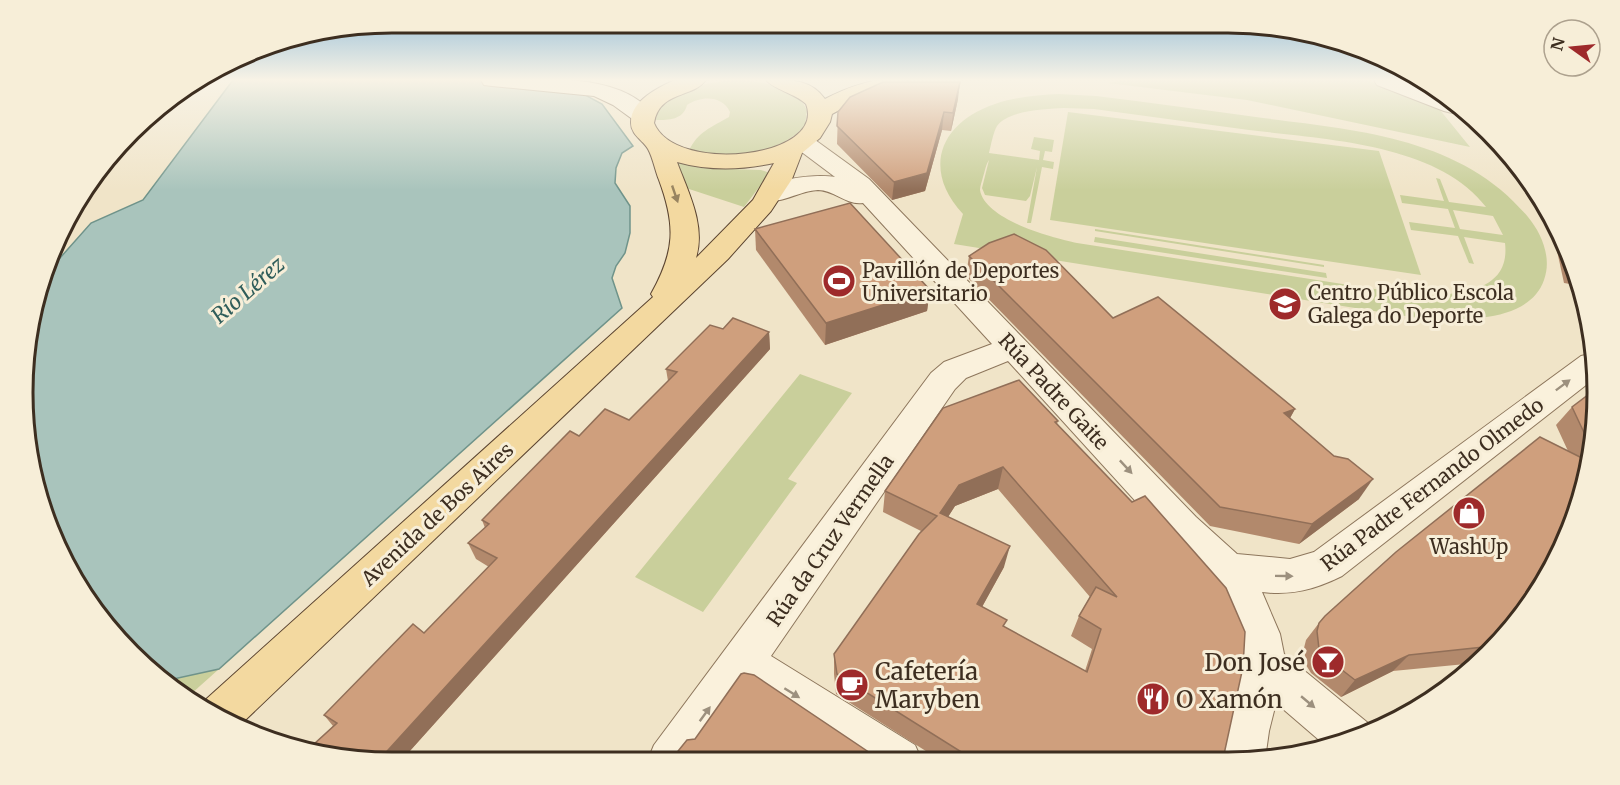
<svg xmlns="http://www.w3.org/2000/svg" width="1620" height="785" font-family="Merriweather,serif">
<style>
.green{fill:#c9cf9b;fill-rule:evenodd}
.water{fill:#a9c4bc;stroke:#6f938a;stroke-width:1.5}
.lines{fill:none;stroke-linecap:round;stroke-linejoin:round}
.street-casing{stroke:#8d765c;stroke-width:2}
.secondary-casing{stroke:#6f573f;stroke-width:2}
.primary-casing{stroke:#5b4430;stroke-width:2}
.street{fill:#faf1dc;fill-rule:evenodd}
.secondary{fill:#faf1dc;fill-rule:evenodd}
.primary{fill:#f3d9a0;fill-rule:evenodd}
.wall{fill:#b2896c;fill-rule:evenodd}
.shaded-wall{fill:#916f58}
.building{fill:#cf9f7d;stroke:#916f58;stroke-width:1.5;fill-rule:evenodd}
.oneway{fill:#988460}
.oneway2{fill:#9c907e}
.labels{text-anchor:middle;dominant-baseline:central;stroke-width:6;stroke-linejoin:round;paint-order:stroke}
.poi-label{font-size:20px;fill:#3d2e20;stroke:#f7eed8;text-anchor:start}
.street-label{font-size:20px;fill:#3d2e20;stroke:#f7eed8}
.water-label{font-size:21px;font-style:italic;fill:#2f5d5a;stroke:#f7eed8}
.near-poi-label{font-size:24px;fill:#3d2e20;stroke:#f7eed8;text-anchor:start}
.rim{fill:none;stroke:#3d2e20;stroke-width:3}
</style>
<rect width="100%" height="100%" fill="#f0e4c8"/>
<g class="green">
<path d="M 740,80 C 763,82 796,86 807,110 L 805,126 C 774,158 729,157 689,151 C 697,132 712,127 729,117 L 730,112 C 722,95 701,96 687,105 C 683,120 669,120 656,120 C 660,88 714,81 740,80 Z"/>
<polygon points="1128,80 1367,80 1440,110 1470,147 1247,100 1108,83"/>
<path d="M 1059,94 L 1096,96 C 1152,103 1207,110 1263,118 C 1358,130 1463,138 1528,217 C 1542,234 1552,258 1544,280 C 1530,320 1472,319 1437,321 L 954,244 L 963,214 C 922,170 939,123 995,104 C 1015,97 1037,95 1059,94 ZM 1064,108 L 1094,109 C 1146,116 1197,123 1249,130 C 1322,139 1438,143 1486,207 L 1449,202 L 1440,179 L 1436,178 L 1444,201 L 1400,195 L 1402,203 L 1448,209 L 1455,228 L 1409,222 L 1411,230 L 1458,236 L 1469,263 L 1474,264 L 1464,237 L 1505,243 C 1511,293 1457,294 1420,296 L 1077,243 C 1053,238 985,220 980,190 C 980,186 982,181 983,177 C 985,171 986,164 989,160 L 982,188 L 985,195 L 1026,201 L 1030,196 L 1037,167 L 1027,223 L 1031,223 L 1042,167 L 1053,169 L 1054,162 L 1043,160 L 1045,151 L 1052,152 L 1054,140 L 1034,137 L 1031,149 L 1040,151 L 1039,160 L 989,153 C 991,145 993,133 997,126 C 1008,110 1047,109 1064,108 ZM 1453,210 L 1493,216 L 1503,235 L 1460,229 Z"/>
<polygon points="1068,112 1379,151 1421,275 1050,220"/>
<polygon points="674,160 701,168 761,170 770,173 744,207 686,188"/>
<polygon points="1095,229 1324,265 1324,267 1095,231"/>
<polygon points="1095,237 1326,273 1327,278 1094,242"/>
<polygon points="800,374 852,393 788,479 797,483 703,612 635,577"/>
<polygon points="219,669 191,694 169,680"/>
</g>
<polygon class="water" points="233,80 591,80 585,95 602,104 633,146 622,153 616,168 615,183 630,206 630,233 625,253 616,266 612,278 622,308 219,669 169,680 131,654 61,556 26,440 30,320 52,267 91,223 143,200"/>
<g class="lines">
<g class="street-casing">
<g id="street">
<polygon points="1374,80 1405,80 1424,88 1459,111 1452,113 1444,111 1377,85"/>
<path d="M 803,135 L 811,137 L 869,179 L 1196,517 L 1237,554 L 1290,559 L 1314,552 L 1581,356 L 1590,354 L 1595,378 L 1342,576 C 1316,589 1291,596 1262,592 L 1280,634 L 1284,654 L 1368,723 L 1372,733 L 1369,734 L 1326,746 L 1276,703 L 1269,731 L 1265,759 L 1219,759 L 1223,731 L 1243,665 L 1238,634 L 1231,615 L 1212,581 L 1170,539 L 1008,361 L 966,378 L 955,389 L 771,656 L 915,745 L 922,761 L 857,761 L 748,689 L 698,761 L 647,762 L 654,745 L 931,373 L 944,362 L 992,344 L 863,203 C 848,206 834,190 818,190 C 798,191 781,205 762,200 L 758,195 C 770,178 816,174 835,177 L 795,147 L 791,142 L 795,137 Z"/>
</g>
</g>
<g class="secondary-casing">
<path id="secondary" d="M 481,80 C 531,80 622,69 654,116 L 651,121 L 643,123 L 635,121 L 613,105 L 594,96 L 492,86 L 484,85 Z"/>
</g>
<g class="primary-casing">
<path id="primary" d="M 675,80 L 706,80 C 693,98 659,91 654,123 C 675,175 827,158 806,104 C 796,94 773,89 766,80 C 789,80 810,78 825,99 C 850,86 879,75 908,81 L 905,86 L 863,97 L 832,114 L 830,122 L 820,138 L 802,153 L 792,179 L 771,211 L 728,259 L 239,726 L 203,702 L 653,297 L 651,294 C 675,251 676,226 659,180 C 655,170 653,158 648,149 C 643,140 631,135 631,123 C 630,101 659,87 675,80 ZM 677,162 C 709,171 742,170 774,163 L 753,200 L 696,258 C 706,225 688,192 677,162 Z"/>
</g>
<use href="#street" class="street"/>
<use href="#secondary" class="secondary"/>
<use href="#primary" class="primary"/>
</g>
<g class="wall">
<polygon points="958,99 951,131 942,130 925,191 892,200 837,144 838,112"/>
<polygon points="1551,223 1569,251 1576,285 1564,283"/>
<polygon points="755,229 930,290 927,311 825,345 756,250"/>
<polygon points="969,256 1113,318 1295,409 1290,418 1359,499 1299,544 1210,526 966,276"/>
<polygon points="723,329 769,332 770,349 400,762 392,762 316,747 313,745 333,726 324,715 424,633 489,567 476,559 468,543 485,528 482,520 579,436 629,420 668,381 666,369"/>
<polygon points="1598,393 1569,534 1521,618 1476,663 1393,671 1341,697 1311,673 1306,665 1304,648 1306,640 1319,623 1568,451 1556,425 1572,407"/>
<path d="M 1058,421 L 1057,424 L 1223,759 L 940,760 L 836,694 L 834,674 L 834,654 L 921,531 L 883,512 L 885,491 ZM 998,489 L 1090,597 L 1079,616 L 1071,636 L 1092,649 L 1085,671 L 1005,627 L 982,607 L 1004,567 L 948,517 L 955,506 Z"/>
</g>
<g class="shaded-wall">
<polygon points="960,82 958,99 951,131 953,113"/>
<polygon points="944,112 942,130 925,191 892,200 894,182"/>
<polygon points="930,290 927,311 825,345 826,323"/>
<polygon points="769,332 770,349 400,762 392,762 379,760"/>
<polygon points="1295,409 1284,429 1284,413"/>
<polygon points="1003,467 998,489 955,506 937,534 940,513 959,485"/>
<polygon points="1373,479 1359,499 1299,544 1312,524"/>
<polygon points="1010,546 1004,567 972,625 977,604"/>
<polygon points="1409,655 1393,671 1341,697 1355,680"/>
</g>
<g class="building">
<polygon points="883,82 960,82 953,113 944,112 927,173 894,182 837,126 838,112 850,97"/>
<polygon points="850,203 930,290 826,323 755,229"/>
<polygon points="1014,234 1046,250 1113,318 1158,297 1295,409 1284,413 1334,456 1348,459 1373,479 1312,524 1220,507 969,256 989,243"/>
<polygon points="733,318 769,332 379,760 317,748 313,745 337,723 324,715 413,624 424,633 497,558 468,543 489,524 482,520 570,431 579,436 605,409 629,420 677,372 666,369 710,325 723,329"/>
<path d="M 1019,380 L 1058,421 L 1055,422 L 1132,502 L 1145,496 L 1226,588 L 1245,632 L 1243,667 L 1223,759 L 974,760 L 837,674 L 834,654 L 919,534 L 937,516 L 885,491 L 943,408 ZM 1003,467 L 1117,597 L 1096,587 L 1079,616 L 1101,629 L 1087,672 L 1003,626 L 1007,620 L 977,604 L 1010,546 L 940,513 L 959,485 Z"/>
<polygon points="1597,388 1598,393 1588,441 1572,407"/>
<polygon points="1540,437 1584,459 1569,534 1521,618 1493,646 1409,655 1355,680 1324,656 1319,649 1317,631 1319,623 1325,616 1396,552"/>
<polygon points="744,673 754,675 882,761 670,761 687,740 695,739 741,674"/>
</g>
<defs><path id="oneway-solid" d="M-6-.8H1V-3.2L6.5 0L1 3.2V.8H-6Z" transform="scale(1.5)"/></defs>
<use class="oneway" href="#oneway-solid" transform="translate(675 194) rotate(71)"/>
<g class="oneway2">
<use href="#oneway-solid" transform="translate(1563 385) rotate(-37)"/>
<use href="#oneway-solid" transform="translate(1126 467) rotate(47)"/>
<use href="#oneway-solid" transform="translate(1284 576) rotate(1)"/>
<use href="#oneway-solid" transform="translate(792 693) rotate(32)"/>
<use href="#oneway-solid" transform="translate(1308 702) rotate(40)"/>
<use href="#oneway-solid" transform="translate(705 714) rotate(-54)"/>
</g>
<linearGradient id="sky" x2="0" y2="1"><stop stop-color="#8fbad6"/><stop offset="0.42" stop-color="#f8f3e6"/><stop offset="1" stop-color="#f8f3e6" stop-opacity="0"/></linearGradient>
<rect width="1620" height="190" fill="url(#sky)"/>
<defs>
<g id="stadium-disc" transform="scale(1.725)"><circle r="9.5" fill="#9e2a2b" stroke="#f7eed8"/><path d="M0-5a6.5 5 0 1 0 0 10a6.5 5 0 1 0 0-10ZM-3.5-1.8h7v3.6h-7Z" fill="#fff"/></g>
<g id="school-disc" transform="scale(1.725)"><circle r="9.5" fill="#9e2a2b" stroke="#f7eed8"/><path d="M0-5L7-2L0 1L-7-2ZM-4 1L0 2.5L4 1V4Q0 6-4 4Z" fill="#fff"/></g>
<g id="shop-disc" transform="scale(1.725)"><circle r="9.5" fill="#9e2a2b" stroke="#f7eed8"/><path d="M-5-2.5h2.3a2.7 3.5 0 0 1 5.4 0H5L5.5 6h-11ZM-1.5-2.5h3a1.5 2.3 0 0 0-3 0Z" fill="#fff"/></g>
<g id="bar-disc" transform="scale(1.725)"><circle r="9.5" fill="#9e2a2b" stroke="#f7eed8"/><path d="M-6-5H6L.8 .8V4.5H3.5V6h-7V4.5H-.8V.8Z" fill="#fff"/></g>
<g id="cafe-disc" transform="scale(1.725)"><circle r="9.5" fill="#9e2a2b" stroke="#f7eed8"/><path d="M-5.5-4.5H6V0H3Q3 3.5 0 3.5H-2.5Q-5.5 3.5-5.5 0ZM3-3.2v2h1.7v-2ZM-6 4.5H4V6H-6Z" fill="#fff"/></g>
<g id="restaurant-disc" transform="scale(1.725)"><circle r="9.5" fill="#9e2a2b" stroke="#f7eed8"/><path d="M-5-6h1v4h1v-4h1v4h1v-4h1v5L-1.5 .5V6h-2V.5L-5-1ZM5-6V6H3V1.5H1.5Q1.5-4 5-6Z" fill="#fff"/></g>
</defs>
<g fill-rule="evenodd">
<use href="#stadium-disc" x="839" y="281"/>
<use href="#school-disc" x="1285" y="304"/>
<use href="#shop-disc" x="1469" y="513"/>
<use href="#bar-disc" x="1328" y="662"/>
<use href="#cafe-disc" x="852" y="685"/>
<use href="#restaurant-disc" x="1153" y="699"/>
</g>
<g class="labels">
<g class="poi-label">
<text x="862" y="270">Pavillón de Deportes<tspan x="862" dy="23">Universitario</tspan></text>
<text x="1308" y="292">Centro Público Escola<tspan x="1308" dy="23">Galega do Deporte</tspan></text>
<text x="1469" y="546" text-anchor="middle">WashUp</text>
</g>
<g class="street-label">
<text transform="translate(1054 391) rotate(47)">Rúa Padre Gaite</text>
<text transform="translate(1432 484) rotate(-37)">Rúa Padre Fernando Olmedo</text>
<text transform="translate(437 514) rotate(-43)">Avenida de Bos Aires</text>
<text transform="translate(830 540) rotate(-55)">Rúa da Cruz Vermella</text>
</g>
<g class="water-label">
<text transform="translate(248 290) rotate(-41)">Río Lérez</text>
</g>
<g class="near-poi-label">
<text x="1305" y="662" text-anchor="end">Don José</text>
<text x="875" y="671">Cafetería<tspan x="875" dy="28">Maryben</tspan></text>
<text x="1176" y="699">O Xamón</text>
</g>
</g>
<path d="M0 0H1620V785H0ZM392 33H1228A359 359 0 0 1 1587 392V393A359 359 0 0 1 1228 752H392A359 359 0 0 1 33 393V392A359 359 0 0 1 392 33Z" fill="#f7eed8" fill-rule="evenodd"/>
<path class="rim" d="M392 33H1228A359 359 0 0 1 1587 392V393A359 359 0 0 1 1228 752H392A359 359 0 0 1 33 393V392A359 359 0 0 1 392 33Z"/>
<g transform="translate(1572 48) rotate(285)"><circle r="28" fill="#f7eed8" stroke="#ada18e" stroke-width="1.5"/>
<path d="M0-4.5L10 22L0 15L-10 22Z" fill="#9e2a2b"/>
<text y="-9" font-size="16" font-weight="bold" text-anchor="middle" fill="#3d2e20">N</text>
</g>
</svg>
